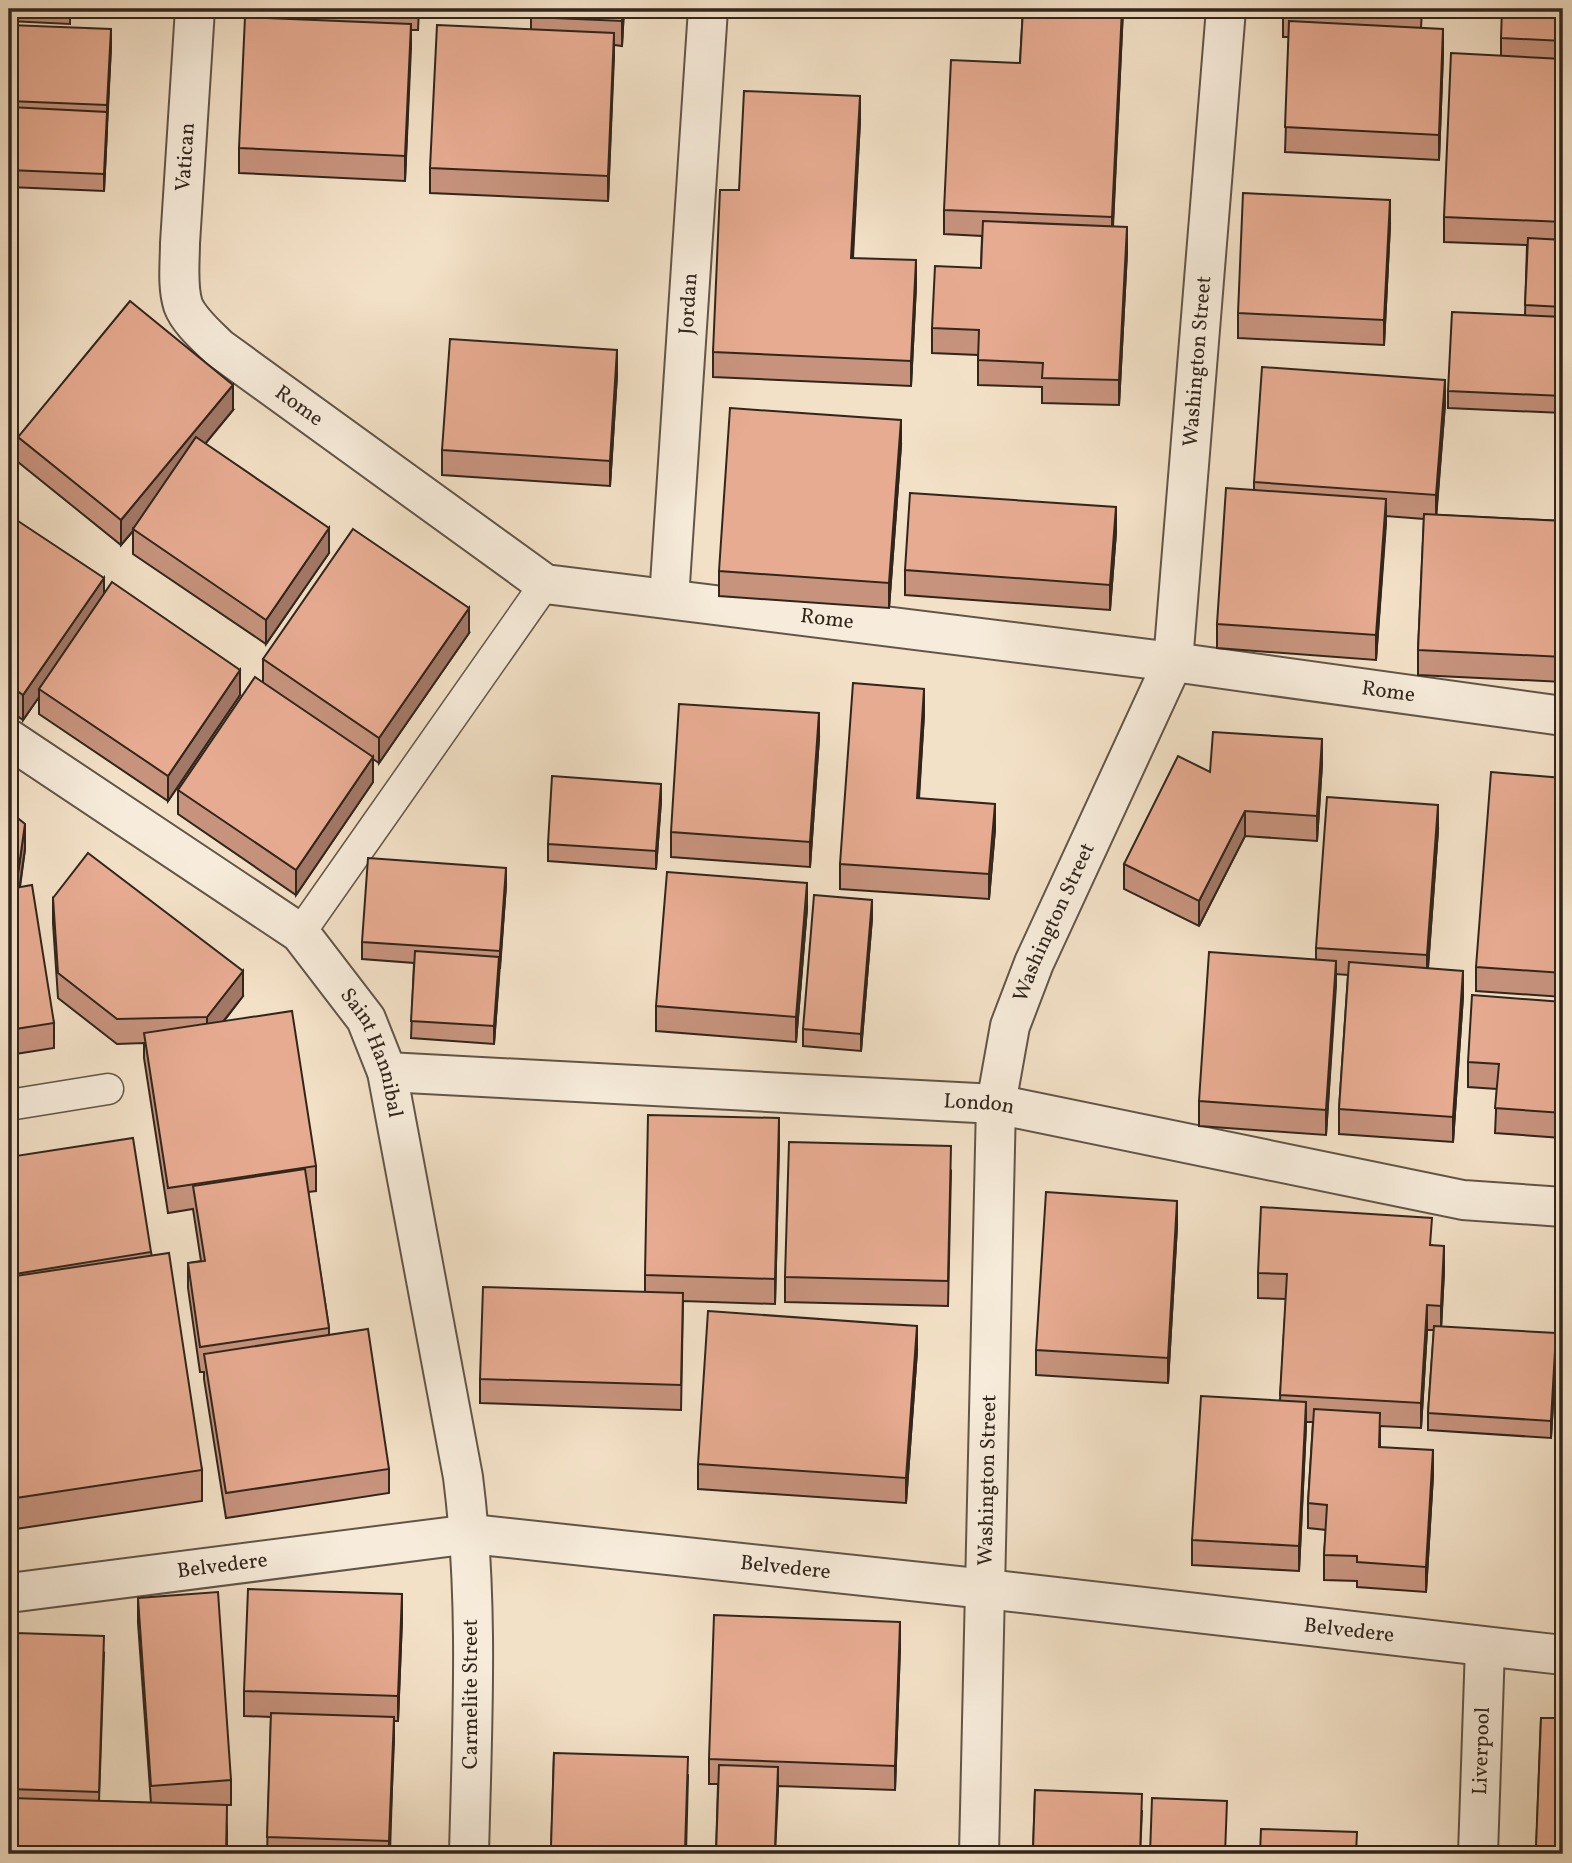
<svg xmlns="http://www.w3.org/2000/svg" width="1572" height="1863" font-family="Vollkorn,serif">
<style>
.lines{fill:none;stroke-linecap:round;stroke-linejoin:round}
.lane-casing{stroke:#625547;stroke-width:33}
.street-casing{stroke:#625547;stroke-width:42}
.lane{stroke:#f7ecdb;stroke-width:30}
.street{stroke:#f7ecdb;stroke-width:38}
.wall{fill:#c7937d;stroke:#31261c;stroke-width:2}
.shaded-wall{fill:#a27866;stroke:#31261c;stroke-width:2}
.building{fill:#e7ab91;stroke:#31261c;stroke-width:2}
.labels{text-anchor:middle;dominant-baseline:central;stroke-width:5;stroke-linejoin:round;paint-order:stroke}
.street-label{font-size:21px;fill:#31261c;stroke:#f7ecdb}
</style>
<rect width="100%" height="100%" fill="#f3e1c7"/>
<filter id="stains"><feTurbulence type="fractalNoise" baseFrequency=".00286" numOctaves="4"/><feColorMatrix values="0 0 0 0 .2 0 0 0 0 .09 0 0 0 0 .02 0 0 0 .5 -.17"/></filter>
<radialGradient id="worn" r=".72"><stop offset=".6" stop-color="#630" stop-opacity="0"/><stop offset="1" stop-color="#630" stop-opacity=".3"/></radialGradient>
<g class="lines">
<g class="lane-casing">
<g id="lane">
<polyline points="300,933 545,584"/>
<polyline points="9,1105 108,1089"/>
</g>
</g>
<g class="street-casing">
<g id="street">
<path id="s1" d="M 195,9 L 180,243 C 180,262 177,286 183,305 C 189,321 207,336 219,348 L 545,584 L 1173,662 L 1563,716"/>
<path id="s2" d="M 669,599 L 708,9"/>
<path id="s3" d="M 9,739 L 300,933 L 366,1019 L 387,1072 L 463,1477 C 479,1601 472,1729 469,1854"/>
<path id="s4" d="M 387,1072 L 996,1104 L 1463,1200 L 1563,1207"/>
<path id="s5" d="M 9,1593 L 471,1534 L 986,1589 L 1563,1655"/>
<path id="s6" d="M 979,1854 L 996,1104 L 1010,1026 L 1034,963 L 1173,662 L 1226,9"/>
<path id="s7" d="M 1478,1854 L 1485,1647"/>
</g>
</g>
<use href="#lane" class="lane"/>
<use href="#street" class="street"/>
</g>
<g class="wall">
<polygon points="9,9 70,9 70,24 9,21"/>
<polygon points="289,9 419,9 418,30 411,30 405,181 239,173 239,148 289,19"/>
<polygon points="531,9 624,9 622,46 614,45 608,201 430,193 430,168 531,29"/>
<polygon points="1023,9 1123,9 1113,227 1127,252 1119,405 1042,403 1042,387 978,385 978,355 932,353 932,328 981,268 982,236 944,234 944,210 1020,63"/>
<polygon points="1283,9 1422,9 1421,28 1443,53 1439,160 1285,152 1289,37 1283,37"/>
<polygon points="1563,9 1563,413 1448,408 1448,391 1525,315 1527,245 1444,242 1444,217 1501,56 1501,38"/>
<polygon points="9,25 111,46 104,191 9,187"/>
<polygon points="860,121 853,258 916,285 911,386 713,377 713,352 739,190"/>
<polygon points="1390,225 1384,345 1238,338 1238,313"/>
<polygon points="617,375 610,486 442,475 442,450"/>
<polygon points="1445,404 1436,515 1563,521 1563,682 1418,675 1418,650 1424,519 1386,516 1376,660 1217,648 1217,624 1254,490 1254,482"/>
<polygon points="233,410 205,444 329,553 266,644 133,554 133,531 121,545 18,462 18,437"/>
<polygon points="901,445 889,608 719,596 719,571"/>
<polygon points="9,504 10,526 240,695 168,801 39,714 39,697 23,720 9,710"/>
<polygon points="1116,532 1110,610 905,595 905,570"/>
<polygon points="469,633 379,763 373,759 373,782 296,895 178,814 178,790 263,682 263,659"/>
<polygon points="924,714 919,799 995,829 989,899 840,889 840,864"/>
<polygon points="819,738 810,867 671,857 671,832"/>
<polygon points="1322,764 1317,841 1245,836 1199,926 1124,889 1124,864 1210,772"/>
<polygon points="1563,778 1563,997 1476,991 1476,967"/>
<polygon points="661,801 656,869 548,861 548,844"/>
<polygon points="9,811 25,849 20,887 54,1023 54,1048 9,1055"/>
<polygon points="1438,830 1428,968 1463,996 1453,1142 1339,1134 1339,1109 1348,975 1336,974 1326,1135 1199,1126 1199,1101 1316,959 1316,948"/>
<polygon points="506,885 494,1044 411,1038 414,963 362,959 362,942"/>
<polygon points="53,898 243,996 224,1021 316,1166 316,1191 308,1192 329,1328 329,1334 389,1469 389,1493 226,1518 204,1379 204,1372 200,1372 188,1288 188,1263 201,1261 193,1209 168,1213 144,1058 144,1043 117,1044 58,998 53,923"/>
<polygon points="807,908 796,1042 656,1031 656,1006"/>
<polygon points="872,918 861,1051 803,1046 803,1029"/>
<polygon points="1563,1002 1563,1181 1561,1181 1562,1138 1495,1133 1497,1089 1468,1087 1468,1062"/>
<polygon points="779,1143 775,1304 683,1301 681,1410 480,1403 480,1379 645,1292 645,1275"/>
<polygon points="9,1157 151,1252 202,1470 202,1501 9,1530"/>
<polygon points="951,1171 948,1306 785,1302 785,1277"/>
<polygon points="1177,1226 1168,1383 1036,1375 1036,1350"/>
<polygon points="1432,1245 1444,1271 1441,1327 1556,1351 1551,1438 1428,1430 1428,1413 1434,1330 1427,1330 1421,1428 1380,1426 1380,1447 1433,1475 1426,1592 1357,1587 1357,1581 1324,1580 1324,1555 1326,1530 1308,1528 1308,1503 1313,1422 1306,1422 1299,1571 1192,1565 1192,1540 1280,1400 1286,1299 1258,1298 1258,1273"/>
<polygon points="917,1351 906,1503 698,1489 698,1464"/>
<polygon points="138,1598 231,1780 231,1805 226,1805 227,1830 227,1854 9,1854 11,1807 10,1807 10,1789 104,1654 99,1801 151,1803 138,1623"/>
<polygon points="402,1619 398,1721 394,1721 390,1854 267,1854 271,1717 244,1716 244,1691"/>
<polygon points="900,1647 895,1790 778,1786 716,1854 718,1784 709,1784 709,1759"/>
<polygon points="1541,1718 1563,1718 1563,1854 1536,1854"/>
<polygon points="554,1753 688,1775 686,1854 551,1854"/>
<polygon points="1035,1790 1142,1811 1140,1854 1033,1854"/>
</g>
<g class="shaded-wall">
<polygon points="623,9 624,9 622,46 622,21"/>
<polygon points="1122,9 1123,9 1112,242 1112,217"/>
<polygon points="411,24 411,48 405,181 405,156"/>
<polygon points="111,29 111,46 107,123 107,105"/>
<polygon points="1443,29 1443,53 1439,160 1439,135"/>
<polygon points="614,33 614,57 608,201 608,176"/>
<polygon points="860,96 860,121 851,283 851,258"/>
<polygon points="107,112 107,129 104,191 104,174"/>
<polygon points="1390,200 1390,225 1384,345 1384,320"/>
<polygon points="1127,227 1127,252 1119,405 1119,380"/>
<polygon points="916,260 916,285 911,386 911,361"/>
<polygon points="617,350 617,375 610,486 610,461"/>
<polygon points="1445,380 1445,404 1436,520 1436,495"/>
<polygon points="233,385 233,410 134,530 133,529 133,531 121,545 121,520"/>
<polygon points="901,420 901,445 889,608 889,583"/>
<polygon points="1386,499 1386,524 1376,660 1376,635"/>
<polygon points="10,504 10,529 9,531 9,506"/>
<polygon points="1116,507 1116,532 1110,610 1110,585"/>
<polygon points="329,528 329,553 266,644 266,620"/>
<polygon points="104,578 104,603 39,689 39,697 23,720 23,695"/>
<polygon points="469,608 469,633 379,763 379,738"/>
<polygon points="240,670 240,695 168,801 168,776"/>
<polygon points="924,689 924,714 917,823 917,798"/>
<polygon points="819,713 819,738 810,867 810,842"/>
<polygon points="1322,739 1322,764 1317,841 1317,816"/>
<polygon points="373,757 373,782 296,895 296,870"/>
<polygon points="661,784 661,801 656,869 656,851"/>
<polygon points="995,804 995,829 989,899 989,874"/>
<polygon points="1438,805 1438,830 1427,980 1427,955"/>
<polygon points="1245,811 1245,836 1199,926 1199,901"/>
<polygon points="25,824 25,849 17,905 17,880"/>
<polygon points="506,868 506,885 500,969 500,951"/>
<polygon points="807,883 807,908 796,1042 796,1017"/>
<polygon points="872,900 872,918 861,1051 861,1034"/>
<polygon points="499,957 499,974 494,1044 494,1026"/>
<polygon points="1336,961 1336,986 1326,1135 1326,1110"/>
<polygon points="243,971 243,996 207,1042 207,1017"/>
<polygon points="1463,971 1463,996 1453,1142 1453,1117"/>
<polygon points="779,1118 779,1143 775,1304 775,1279"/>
<polygon points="1177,1201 1177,1226 1168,1383 1168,1358"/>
<polygon points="1444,1246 1444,1271 1441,1331 1441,1306"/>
<polygon points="1427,1305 1427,1330 1421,1428 1421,1403"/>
<polygon points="917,1326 917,1351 906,1503 906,1478"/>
<polygon points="1556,1333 1556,1351 1551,1438 1551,1421"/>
<polygon points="1306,1402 1306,1427 1299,1571 1299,1546"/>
<polygon points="1433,1450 1433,1475 1426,1592 1426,1567"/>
<polygon points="402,1594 402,1619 398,1721 398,1696"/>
<polygon points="900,1622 900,1647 895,1790 895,1766"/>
<polygon points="394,1717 394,1742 389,1854 389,1841"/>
<polygon points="778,1767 778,1792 775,1854"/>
</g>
<g class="building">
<polygon points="531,9 623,9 622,21 531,17"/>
<polygon points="1023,9 1122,9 1112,217 944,210 951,60 1020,63"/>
<polygon points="1283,9 1421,9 1421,18 1283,12"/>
<polygon points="1502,9 1563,9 1563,41 1501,38"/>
<polygon points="245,17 411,24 405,156 239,148"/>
<polygon points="1289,21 1443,29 1439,135 1285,127"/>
<polygon points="9,25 111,29 107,105 9,101"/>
<polygon points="437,25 614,33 608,176 430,168"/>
<polygon points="1451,53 1563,59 1563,222 1444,217"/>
<polygon points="744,91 860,96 851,258 916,260 911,361 713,352 720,190 739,190"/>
<polygon points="9,107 107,112 104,174 9,170"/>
<polygon points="1243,193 1390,200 1384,320 1238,313"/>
<polygon points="983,221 1127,227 1119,380 1042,378 1043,363 978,360 979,330 932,328 935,266 981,268"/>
<polygon points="1528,238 1563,240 1563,307 1525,305"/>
<polygon points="130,301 233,385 121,520 18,437"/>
<polygon points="1452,312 1563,317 1563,396 1448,391"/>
<polygon points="450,339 617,350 610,461 442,450"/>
<polygon points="1262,367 1445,380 1436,495 1254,482"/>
<polygon points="730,408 901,420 889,583 719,571"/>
<polygon points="196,437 329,528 266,620 133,529"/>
<polygon points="1226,488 1386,499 1376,635 1217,624"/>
<polygon points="910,493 1116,507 1110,585 905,570"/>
<polygon points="1424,514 1563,521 1563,657 1418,650"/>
<polygon points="15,519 104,578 23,695 9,685 9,528"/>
<polygon points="353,529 469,608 379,738 263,659"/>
<polygon points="112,582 240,670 168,776 39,689"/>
<polygon points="255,677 373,757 296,870 178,790"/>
<polygon points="853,683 924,689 917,798 995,804 989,874 840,864"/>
<polygon points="679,704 819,713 810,842 671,832"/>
<polygon points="1213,732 1322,739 1317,816 1245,811 1199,901 1124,864 1178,756 1210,772"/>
<polygon points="1491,772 1563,778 1563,973 1476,967"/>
<polygon points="552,776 661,784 656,851 548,844"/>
<polygon points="1327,797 1438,805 1427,955 1316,948"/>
<polygon points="9,811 25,824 17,880 9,881"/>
<polygon points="88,853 243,971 207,1017 117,1019 58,973 53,898"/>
<polygon points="368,858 506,868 500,951 362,942"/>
<polygon points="667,872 807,883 796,1017 656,1006"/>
<polygon points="32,885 54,1023 9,1030 9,889"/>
<polygon points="814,895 872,900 861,1034 803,1029"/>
<polygon points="415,951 499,957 494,1026 411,1021"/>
<polygon points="1209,952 1336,961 1326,1110 1199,1101"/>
<polygon points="1349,962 1463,971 1453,1117 1339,1109"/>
<polygon points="1472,995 1563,1002 1563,1113 1495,1108 1499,1064 1468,1062"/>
<polygon points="292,1011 316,1166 168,1188 144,1033"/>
<polygon points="648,1115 779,1118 775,1279 645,1275"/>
<polygon points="1563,1121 1563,1156 1561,1156"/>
<polygon points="133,1138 151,1252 9,1275 9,1157"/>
<polygon points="789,1142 951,1146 948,1281 785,1277"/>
<polygon points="305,1169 329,1328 200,1347 188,1263 205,1261 193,1186"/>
<polygon points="1046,1192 1177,1201 1168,1358 1036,1350"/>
<polygon points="1261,1207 1432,1218 1430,1245 1444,1246 1441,1306 1427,1305 1421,1403 1280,1395 1287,1274 1258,1273"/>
<polygon points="169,1253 202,1470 9,1499 9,1277"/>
<polygon points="483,1287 683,1293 681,1385 480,1379"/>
<polygon points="708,1311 917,1326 906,1478 698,1464"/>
<polygon points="1434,1326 1556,1333 1551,1421 1428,1413"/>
<polygon points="368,1329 389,1469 226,1493 204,1354"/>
<polygon points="1201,1396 1306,1402 1299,1546 1192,1540"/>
<polygon points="1314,1409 1380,1413 1379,1447 1433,1450 1426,1567 1357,1562 1357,1556 1324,1555 1327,1505 1308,1503"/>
<polygon points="248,1589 402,1594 398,1696 244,1691"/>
<polygon points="218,1592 231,1780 151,1786 138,1598"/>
<polygon points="714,1615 900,1622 895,1766 709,1759"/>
<polygon points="16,1633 104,1636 99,1792 10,1789"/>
<polygon points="271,1713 394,1717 389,1841 267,1837"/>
<polygon points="1541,1718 1563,1718 1563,1848 1536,1847"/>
<polygon points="554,1753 688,1757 685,1850 551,1846"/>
<polygon points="719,1765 778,1767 775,1848 898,1852 897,1854 716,1854"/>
<polygon points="1035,1790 1142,1794 1140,1854 1033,1850"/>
<polygon points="11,1798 227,1805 226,1854 9,1854"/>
<polygon points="1152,1798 1227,1801 1225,1854 1150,1854"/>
<polygon points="1261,1829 1357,1832 1356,1854 1260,1854"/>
</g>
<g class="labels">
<g class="street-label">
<text transform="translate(186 157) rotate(-86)">Vatican</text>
<text stroke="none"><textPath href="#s2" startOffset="296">Jordan</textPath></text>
<text stroke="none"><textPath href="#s6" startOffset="1530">Washington Street</textPath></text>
<text stroke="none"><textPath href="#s1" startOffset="452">Rome</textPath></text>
<text stroke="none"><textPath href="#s1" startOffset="1040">Rome</textPath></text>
<text stroke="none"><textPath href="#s1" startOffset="1606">Rome</textPath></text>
<text stroke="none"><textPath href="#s6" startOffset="942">Washington Street</textPath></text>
<text stroke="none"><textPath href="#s3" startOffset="492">Saint Hannibal</textPath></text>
<text stroke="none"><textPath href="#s4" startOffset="593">London</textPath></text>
<text stroke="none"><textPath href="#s6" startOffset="374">Washington Street</textPath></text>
<text stroke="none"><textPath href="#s5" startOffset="215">Belvedere</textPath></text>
<text stroke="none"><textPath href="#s5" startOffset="782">Belvedere</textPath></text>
<text stroke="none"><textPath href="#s5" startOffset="1349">Belvedere</textPath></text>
<text transform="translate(471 1694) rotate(-90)">Carmelite Street</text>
<text stroke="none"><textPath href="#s7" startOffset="103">Liverpool</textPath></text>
</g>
</g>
<rect width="1572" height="1863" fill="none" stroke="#f3e1c7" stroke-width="35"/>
<rect x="10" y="10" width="1551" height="1842" fill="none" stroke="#31261c" stroke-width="3.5"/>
<rect x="18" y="18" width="1537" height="1828" fill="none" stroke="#31261c" stroke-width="2"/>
<rect width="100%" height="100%" filter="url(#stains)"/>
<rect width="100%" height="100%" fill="url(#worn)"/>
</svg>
